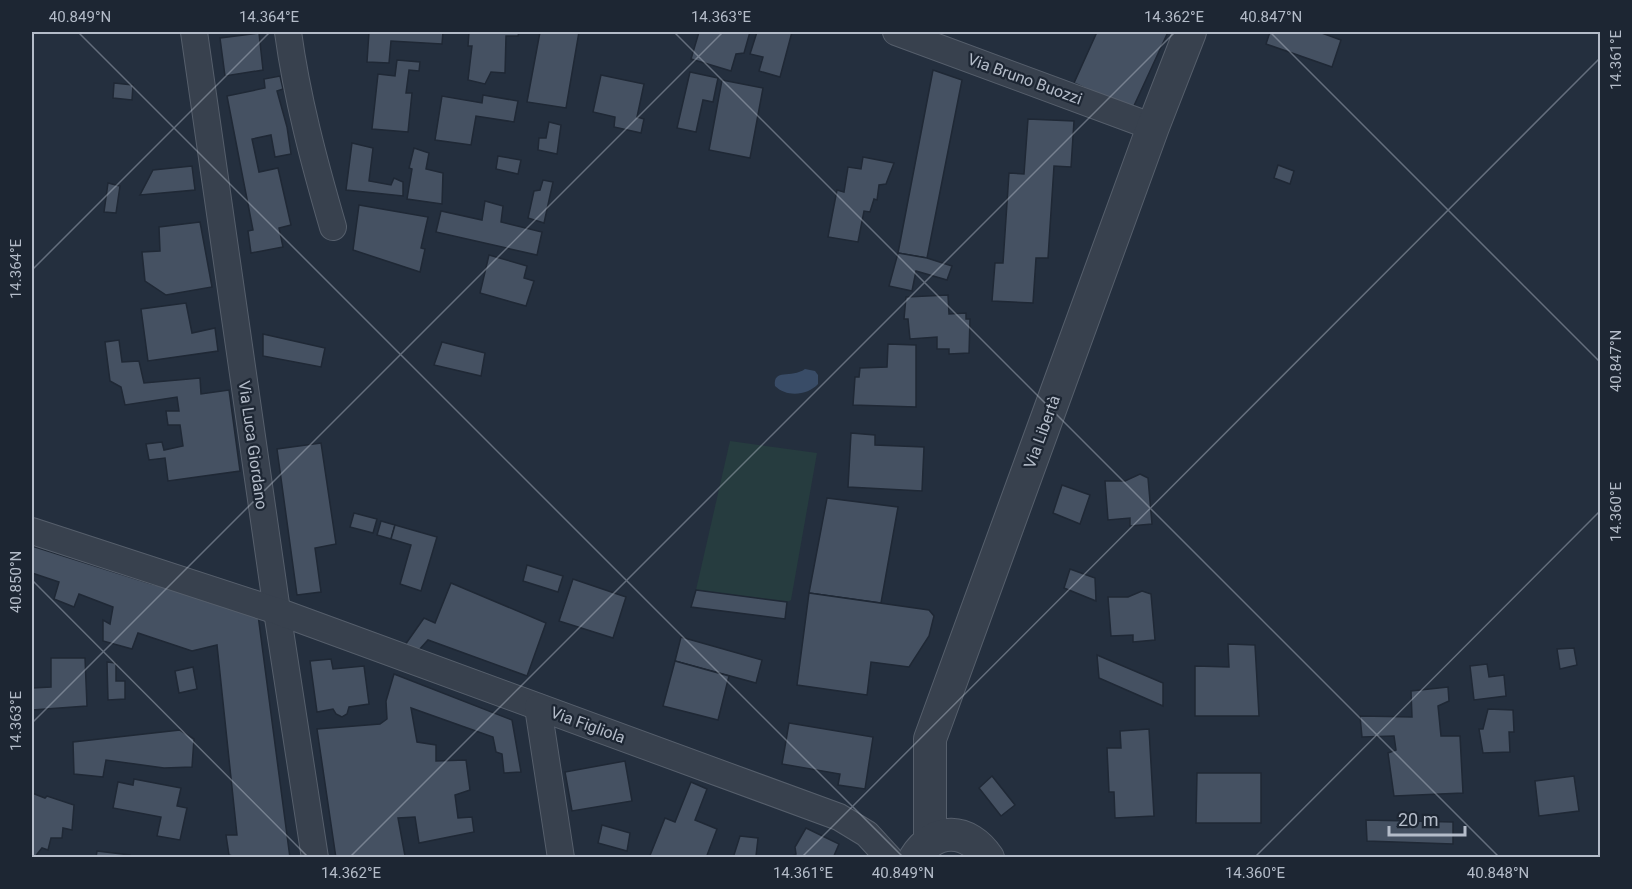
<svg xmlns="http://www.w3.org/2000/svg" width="1632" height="889" font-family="Roboto,sans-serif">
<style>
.green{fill:#263c3f}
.water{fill:#394c67}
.building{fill:#455162;stroke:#1f2835;stroke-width:1.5}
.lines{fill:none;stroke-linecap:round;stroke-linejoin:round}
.minor-casing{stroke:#565f6c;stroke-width:28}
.tertiary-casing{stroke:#565f6c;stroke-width:34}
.minor{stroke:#38414e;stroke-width:26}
.tertiary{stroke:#38414e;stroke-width:32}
.ticks{fill:none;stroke:#b4bcc9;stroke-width:1.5;stroke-opacity:0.45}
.labels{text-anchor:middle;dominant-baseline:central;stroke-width:4.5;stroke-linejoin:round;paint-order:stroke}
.street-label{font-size:16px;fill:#b4bcc9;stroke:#1d2633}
.neatline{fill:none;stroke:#b4bcc9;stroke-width:2}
.ticks-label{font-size:15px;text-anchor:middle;fill:#b4bcc9}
</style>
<rect width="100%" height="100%" fill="#242f3e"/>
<polygon class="green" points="730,441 817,453 791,600 787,602 696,590"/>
<path class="water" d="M 805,369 L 815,371 L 818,375 L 818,384 C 808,395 787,398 775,386 C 773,368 791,379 805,369 Z"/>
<g class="building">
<polygon points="369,32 443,32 442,44 391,41 389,63 367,62"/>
<polygon points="469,32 519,32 518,36 506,36 505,73 491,72 485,84 468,80 472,46 468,46"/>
<polygon points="540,32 579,32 566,108 527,102"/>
<polygon points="699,32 750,32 744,53 736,54 731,71 691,59"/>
<polygon points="757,32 792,32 780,77 759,71 763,57 750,54"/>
<polygon points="1097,32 1168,32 1132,110 1074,83"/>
<polygon points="1270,32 1319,32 1341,40 1332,67 1266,44"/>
<polygon points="259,33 263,70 225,76 220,38"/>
<polygon points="397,60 420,62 419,71 409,70 406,93 412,93 408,132 372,129 378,74 395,76"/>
<polygon points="933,70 962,80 927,258 898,253"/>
<polygon points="690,72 718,78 713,102 703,100 696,132 677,128"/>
<polygon points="601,75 644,84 637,117 644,119 641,133 614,127 615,117 593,112"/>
<polygon points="280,76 283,89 277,91 287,127 291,154 275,157 271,135 252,139 259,172 278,168 291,225 279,228 283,247 251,253 248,231 253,230 227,96 265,88 264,79"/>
<polygon points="722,80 763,88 750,158 709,150"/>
<polygon points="114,83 133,85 132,100 113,98"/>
<polygon points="483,95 518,101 514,122 476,116 471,145 435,140 442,96 482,103"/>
<polygon points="1028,119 1074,121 1071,167 1054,166 1048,258 1036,258 1033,303 992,301 995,263 1003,263 1009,173 1024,174"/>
<polygon points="549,122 561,125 557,154 538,150 539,138 546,138"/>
<polygon points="352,143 373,148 369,181 391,185 394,178 403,182 403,196 346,190"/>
<polygon points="414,148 429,153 426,169 443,173 442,204 407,199 412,169 409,168"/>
<polygon points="498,156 521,160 518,174 496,169"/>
<polygon points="863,157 894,163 886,184 879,185 877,200 874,199 870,212 864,211 858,242 828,237 837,190 844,192 848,167 861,169"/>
<polygon points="1278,165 1294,171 1290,184 1274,178"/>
<polygon points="192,166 195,190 140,195 153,170"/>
<polygon points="543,180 553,182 544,223 528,218 534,191 540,190"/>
<polygon points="108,183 120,186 116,213 104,212"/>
<polygon points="485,201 503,206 501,222 542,232 537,255 436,232 441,211 482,220"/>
<polygon points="359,205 428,217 421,248 425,249 420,272 353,250"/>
<polygon points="200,222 212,287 166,295 145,281 142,252 160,251 159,227"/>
<polygon points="898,253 927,258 952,266 947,280 916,271 912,291 889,286"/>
<polygon points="489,255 527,266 524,278 534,281 526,306 480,293"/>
<polygon points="948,295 949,314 966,313 966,319 970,319 969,353 949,354 949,349 937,349 937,337 910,339 908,319 904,319 906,297"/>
<polygon points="186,303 192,333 215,328 218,351 148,361 141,309"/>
<polygon points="263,334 325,348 321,367 263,356"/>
<polygon points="119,340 122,362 139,361 144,383 200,378 201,394 229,390 240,471 168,481 165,458 149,460 146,444 162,442 164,450 183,446 180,425 168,425 166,411 179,411 177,397 125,405 121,387 110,381 105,342"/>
<polygon points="442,342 485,353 481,376 434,365"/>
<polygon points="888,344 916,345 916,407 853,405 855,377 859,377 860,368 887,367"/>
<polygon points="851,433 875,435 875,445 924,447 922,491 848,487"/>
<polygon points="321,443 336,544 315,548 321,592 297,595 277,449"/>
<polygon points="1140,474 1148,478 1152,524 1130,526 1130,518 1108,520 1105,481 1125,481"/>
<polygon points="1062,485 1090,495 1080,524 1053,513"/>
<polygon points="827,498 898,507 881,603 809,593"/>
<polygon points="354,513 377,519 373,533 350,527"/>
<polygon points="381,521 395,525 391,539 377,535"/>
<polygon points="395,525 437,537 421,591 400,584 411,545 391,539"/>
<polygon points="32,546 152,584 195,593 258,615 290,858 239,858 229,855 226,835 237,835 217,645 192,651 138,633 132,649 103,641 103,620 110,624 113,607 79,594 74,607 54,599 59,582 32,573"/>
<polygon points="527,565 563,576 558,592 523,581"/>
<polygon points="1070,569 1095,578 1096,601 1064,588"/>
<polygon points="573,579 626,597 613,638 559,621"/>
<polygon points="451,583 546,623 527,676 428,640 418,651 405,645 424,618 435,623"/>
<polygon points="696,590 787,602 785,619 691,607"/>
<polygon points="1142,591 1151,594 1155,640 1133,642 1133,635 1111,636 1108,597 1128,597"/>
<polygon points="809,593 929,610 934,616 929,636 909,667 871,662 867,695 797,685"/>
<polygon points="681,637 762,660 756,683 675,661"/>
<polygon points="1228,644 1255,645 1259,716 1195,716 1195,666 1229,667"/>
<polygon points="1574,648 1577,665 1560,669 1557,649"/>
<polygon points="1097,655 1163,683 1163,706 1099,678"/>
<polygon points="51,658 85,658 87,706 32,710 32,688 51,687"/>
<polygon points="331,659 333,669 364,666 369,704 349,707 347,714 342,717 336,714 333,709 317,712 310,661"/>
<polygon points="675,661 729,676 718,720 663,706"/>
<polygon points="107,662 116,663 116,681 125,681 125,699 108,700"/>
<polygon points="1487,664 1489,677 1504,675 1506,696 1474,700 1470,666"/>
<polygon points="193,667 197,689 179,693 175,671"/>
<polygon points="394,674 512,720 521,772 504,773 502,754 496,752 493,737 411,708 417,742 436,745 436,761 466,760 470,790 455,795 458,818 472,817 474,832 419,843 415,817 398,818 405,856 397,858 336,858 317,729 380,724 387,719 386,701"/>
<polygon points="1448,687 1449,701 1438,706 1441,736 1460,736 1463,793 1394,796 1388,753 1396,750 1394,736 1362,737 1360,716 1412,717 1411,691"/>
<polygon points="1488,709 1513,710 1514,732 1509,732 1510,752 1483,753 1479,729 1483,729"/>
<polygon points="789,723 873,737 865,789 838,785 840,774 782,764"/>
<polygon points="1149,729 1154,816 1115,818 1114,792 1109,792 1107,748 1121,748 1120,731"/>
<polygon points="180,730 194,739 192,767 164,768 106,760 103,777 74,774 73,742"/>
<polygon points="625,761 632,801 572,811 565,772"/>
<polygon points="1197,773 1261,773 1261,823 1196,823"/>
<polygon points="992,776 1015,805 1001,816 979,788"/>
<polygon points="1574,776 1579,811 1539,816 1535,781"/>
<polygon points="134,779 181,788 177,806 187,808 180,840 157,836 161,817 113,808 118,782 133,785"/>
<polygon points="691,782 707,789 695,820 717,829 706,858 649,858 665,818 675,822"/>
<polygon points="32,793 45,798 47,796 74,805 72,830 63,828 62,838 51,838 48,850 42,848 34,858 32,858"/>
<polygon points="1366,820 1453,822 1453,844 1367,841"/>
<polygon points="602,825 630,833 627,851 598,843"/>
<polygon points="806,828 839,844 833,858 789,858 796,854 795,847"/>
<polygon points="740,836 758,838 756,856 761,858 733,858"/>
<polygon points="97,851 130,855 130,858 96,858"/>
</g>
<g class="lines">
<g class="minor-casing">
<g id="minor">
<polyline points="194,32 277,611 315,858"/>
<path d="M 288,32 C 297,98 314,162 333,227"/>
<polyline points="896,32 1153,127"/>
<polyline points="32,531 277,611 839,817 867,834 889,858"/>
<polyline points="538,707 561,858"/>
</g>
</g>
<g class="tertiary-casing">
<g id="tertiary">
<polyline points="930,840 930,739 1153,127 1190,32"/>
<path d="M 915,858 C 935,826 968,828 988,858"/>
</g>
</g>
<use href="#minor" class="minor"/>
<use href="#tertiary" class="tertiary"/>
</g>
<path class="ticks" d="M 78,32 L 904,858M 674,32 L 1500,858M 1270,32 L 1600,362M 32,270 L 270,32M 32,580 L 309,858M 32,723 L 723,32M 349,858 L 1175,32M 801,858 L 1600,58M 1254,858 L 1600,511"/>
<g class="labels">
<g class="street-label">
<text transform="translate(1025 79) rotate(20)">Via Bruno Buozzi</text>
<text transform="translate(1042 432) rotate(-70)">Via Libertà</text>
<text transform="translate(253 445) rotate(82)">Via Luca Giordano</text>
<text transform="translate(588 725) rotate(20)">Via Figliola</text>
</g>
</g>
<rect width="1632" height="889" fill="none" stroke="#1d2633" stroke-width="66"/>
<path d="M1389 826v9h76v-9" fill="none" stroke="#b4bcc9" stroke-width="3"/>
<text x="1398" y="826" font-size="18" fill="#b4bcc9" stroke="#1d2633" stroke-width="4.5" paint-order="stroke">20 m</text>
<rect x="33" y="33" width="1566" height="823" class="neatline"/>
<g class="ticks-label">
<text x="80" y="22">40.849°N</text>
<text x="269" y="22">14.364°E</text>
<text x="721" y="22">14.363°E</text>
<text x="1174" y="22">14.362°E</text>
<text x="1271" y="22">40.847°N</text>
<text transform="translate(1616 60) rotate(-90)" y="5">14.361°E</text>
<text transform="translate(16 269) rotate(-90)" y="5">14.364°E</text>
<text transform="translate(1616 361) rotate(-90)" y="5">40.847°N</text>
<text transform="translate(1616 512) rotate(-90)" y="5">14.360°E</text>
<text transform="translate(16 582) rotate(-90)" y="5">40.850°N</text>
<text transform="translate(16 721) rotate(-90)" y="5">14.363°E</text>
<text x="351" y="878">14.362°E</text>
<text x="803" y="878">14.361°E</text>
<text x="903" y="878">40.849°N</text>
<text x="1255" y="878">14.360°E</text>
<text x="1498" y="878">40.848°N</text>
</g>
</svg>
